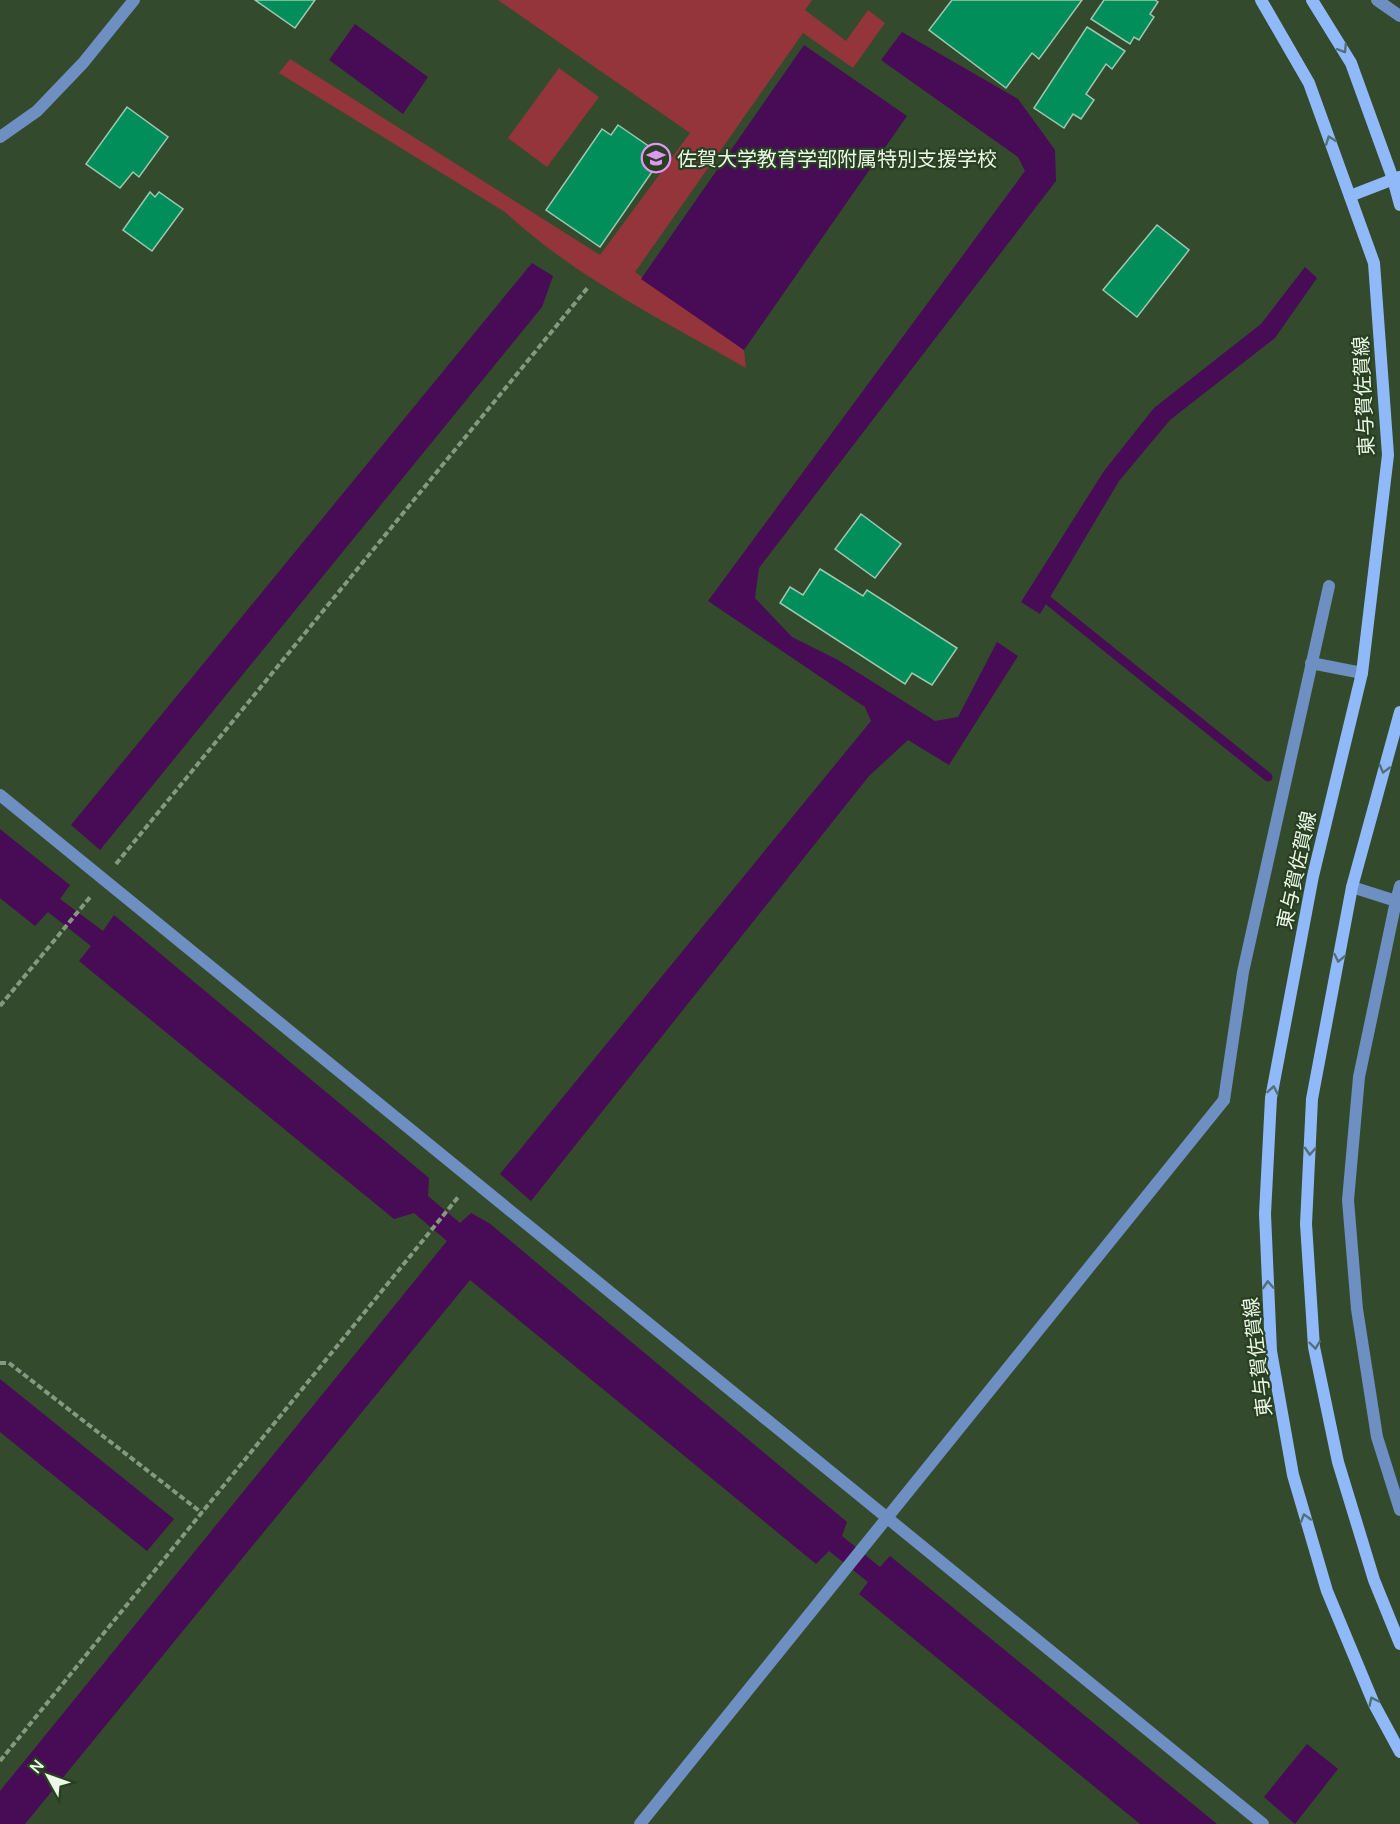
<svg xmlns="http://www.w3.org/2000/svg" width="1400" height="1824" font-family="Manrope,'Noto Sans JP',sans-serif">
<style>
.green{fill:#94353c}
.water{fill:#480b56}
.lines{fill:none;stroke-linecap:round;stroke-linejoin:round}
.stream{stroke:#480b56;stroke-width:9}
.building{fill:#028e5a;stroke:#9ec9b0;stroke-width:1.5}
.path{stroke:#869980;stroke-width:4;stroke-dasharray:6 3;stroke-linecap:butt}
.lane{stroke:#6e8fc2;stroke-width:12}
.street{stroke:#6e8fc2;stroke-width:12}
.secondary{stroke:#90b9fa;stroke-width:12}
.oneway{stroke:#527078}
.labels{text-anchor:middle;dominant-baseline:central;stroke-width:4.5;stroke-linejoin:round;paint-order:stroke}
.poi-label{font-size:20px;fill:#ebf9e7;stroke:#283f22;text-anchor:start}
.street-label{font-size:20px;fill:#ebf9e7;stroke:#283f22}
</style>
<rect width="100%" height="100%" fill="#334a2c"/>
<g class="green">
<path d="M 498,0 L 812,0 L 805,10 L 846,41 L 868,10 L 885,23 L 853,68 L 803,33 L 635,272 L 744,350 L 746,368 C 664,321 575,277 505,212 L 279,73 L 290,59 L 600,255 L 690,133 Z"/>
<polygon points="559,68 599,97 547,167 508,138"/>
</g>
<g class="water">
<polygon points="355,24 428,77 403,114 329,60"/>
<polygon points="902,32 1018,99 1055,150 1056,181 759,568 755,598 792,637 838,660 935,721 958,717 997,642 1018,656 949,765 908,740 869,776 531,1201 500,1174 871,721 865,707 708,601 1025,171 1018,157 881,60"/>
<polygon points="804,45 907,116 744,350 641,279"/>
<polygon points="532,263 553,276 542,307 100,850 71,825"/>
<polygon points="1305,267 1317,278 1275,338 1170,420 1119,481 1040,614 1021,602 1104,471 1154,408 1261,324"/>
<polygon points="0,829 70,885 60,899 103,931 114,915 429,1178 428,1196 460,1223 471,1213 489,1223 847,1522 842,1536 880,1567 890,1556 1217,1824 1140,1824 859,1594 868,1582 829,1551 816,1564 470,1280 25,1824 0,1824 0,1791 447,1241 414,1213 394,1219 79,961 91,946 48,912 35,926 0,898"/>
<polygon points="0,1379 174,1519 147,1551 0,1432"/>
<polygon points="1307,1744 1338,1769 1295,1824 1264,1797"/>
</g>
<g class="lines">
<polyline class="stream" points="1040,594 1268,777"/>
</g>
<g class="building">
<polygon points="255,0 315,0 295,28"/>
<polygon points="952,0 1082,0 1039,59 1032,53 1006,88 929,30"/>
<polygon points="1104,0 1155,0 1158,2 1150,14 1154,17 1139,40 1134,37 1130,44 1091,19"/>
<polygon points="1087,27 1125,51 1112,69 1106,64 1086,94 1094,100 1081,119 1073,114 1064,128 1034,108"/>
<polygon points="127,107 168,137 139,177 133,172 120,188 86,164"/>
<polygon points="618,125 663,156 600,247 546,210 602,129 611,135"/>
<polygon points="150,192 155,197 159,192 183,209 152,251 123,230"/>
<polygon points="1157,225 1189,250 1137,317 1103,290"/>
<polygon points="861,514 901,544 875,578 835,549"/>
<polygon points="820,569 863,596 867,590 957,648 932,685 912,673 905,684 780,603 790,587 803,595"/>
</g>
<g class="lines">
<g class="path">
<polyline points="116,864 589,286"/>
<polyline points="0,1006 91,896"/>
<polyline points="0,1363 9,1363 202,1513"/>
<polyline points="0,1761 459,1196"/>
</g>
<g class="lane">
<polyline points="1377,0 1400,16"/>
<polyline points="1311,663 1362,673"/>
<polyline points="1396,901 1359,1077 1348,1200 1357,1309 1377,1437 1400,1510"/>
<polyline points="1224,1100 1243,972 1329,586"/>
</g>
<g class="street">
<polyline points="0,137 37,111 83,63 134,0"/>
<polyline points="0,795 1263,1824"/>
<polyline points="1352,887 1396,901 1400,886"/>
<polyline points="640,1824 1224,1100"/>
</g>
<g class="secondary">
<polyline points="1261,0 1309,83 1374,263 1388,455 1362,673 1313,876 1271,1098 1265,1214 1271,1351 1293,1475 1327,1591 1374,1704 1400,1752"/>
<polyline points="1312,0 1351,63 1393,179 1400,205"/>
<polyline points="1350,196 1399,177"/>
<polyline points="1400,712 1352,887 1312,1099 1306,1224 1314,1347 1338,1462 1374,1580 1400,1644"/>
</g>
</g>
<defs><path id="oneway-chevron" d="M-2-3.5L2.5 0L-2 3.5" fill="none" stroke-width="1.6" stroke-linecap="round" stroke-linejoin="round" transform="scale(1.5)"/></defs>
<g class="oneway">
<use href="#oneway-chevron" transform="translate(1343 49) rotate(58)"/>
<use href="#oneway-chevron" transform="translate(1330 140) rotate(-110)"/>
<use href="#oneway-chevron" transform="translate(1384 769) rotate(105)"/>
<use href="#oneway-chevron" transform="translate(1339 958) rotate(101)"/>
<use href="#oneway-chevron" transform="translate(1273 1090) rotate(-80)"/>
<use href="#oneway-chevron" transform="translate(1310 1151) rotate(93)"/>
<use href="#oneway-chevron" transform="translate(1268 1285) rotate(-93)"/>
<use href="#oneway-chevron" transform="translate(1315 1345) rotate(83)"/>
<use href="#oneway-chevron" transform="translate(1305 1518) rotate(-106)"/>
<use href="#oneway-chevron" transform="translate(1373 1701) rotate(-115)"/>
</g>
<defs>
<g id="school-ring" transform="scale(1.5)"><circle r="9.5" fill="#283f22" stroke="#df98f1" stroke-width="1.5"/><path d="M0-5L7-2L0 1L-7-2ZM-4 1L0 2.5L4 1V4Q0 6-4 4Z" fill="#df98f1"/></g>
</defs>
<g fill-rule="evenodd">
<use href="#school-ring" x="656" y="158"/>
</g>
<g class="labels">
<g class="poi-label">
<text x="677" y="158">佐賀大学教育学部附属特別支援学校</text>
</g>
<g class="street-label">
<text transform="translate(1363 396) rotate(-93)">東与賀佐賀線</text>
<text transform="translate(1296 870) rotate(-78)">東与賀佐賀線</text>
<text transform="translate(1257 1357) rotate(-97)">東与賀佐賀線</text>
</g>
</g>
<g transform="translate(48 1776) rotate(310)" stroke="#283f22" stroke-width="4.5" paint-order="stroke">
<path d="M0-4.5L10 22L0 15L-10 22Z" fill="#ebf9e7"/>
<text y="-9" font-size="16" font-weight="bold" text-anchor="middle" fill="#ebf9e7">N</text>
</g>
</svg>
